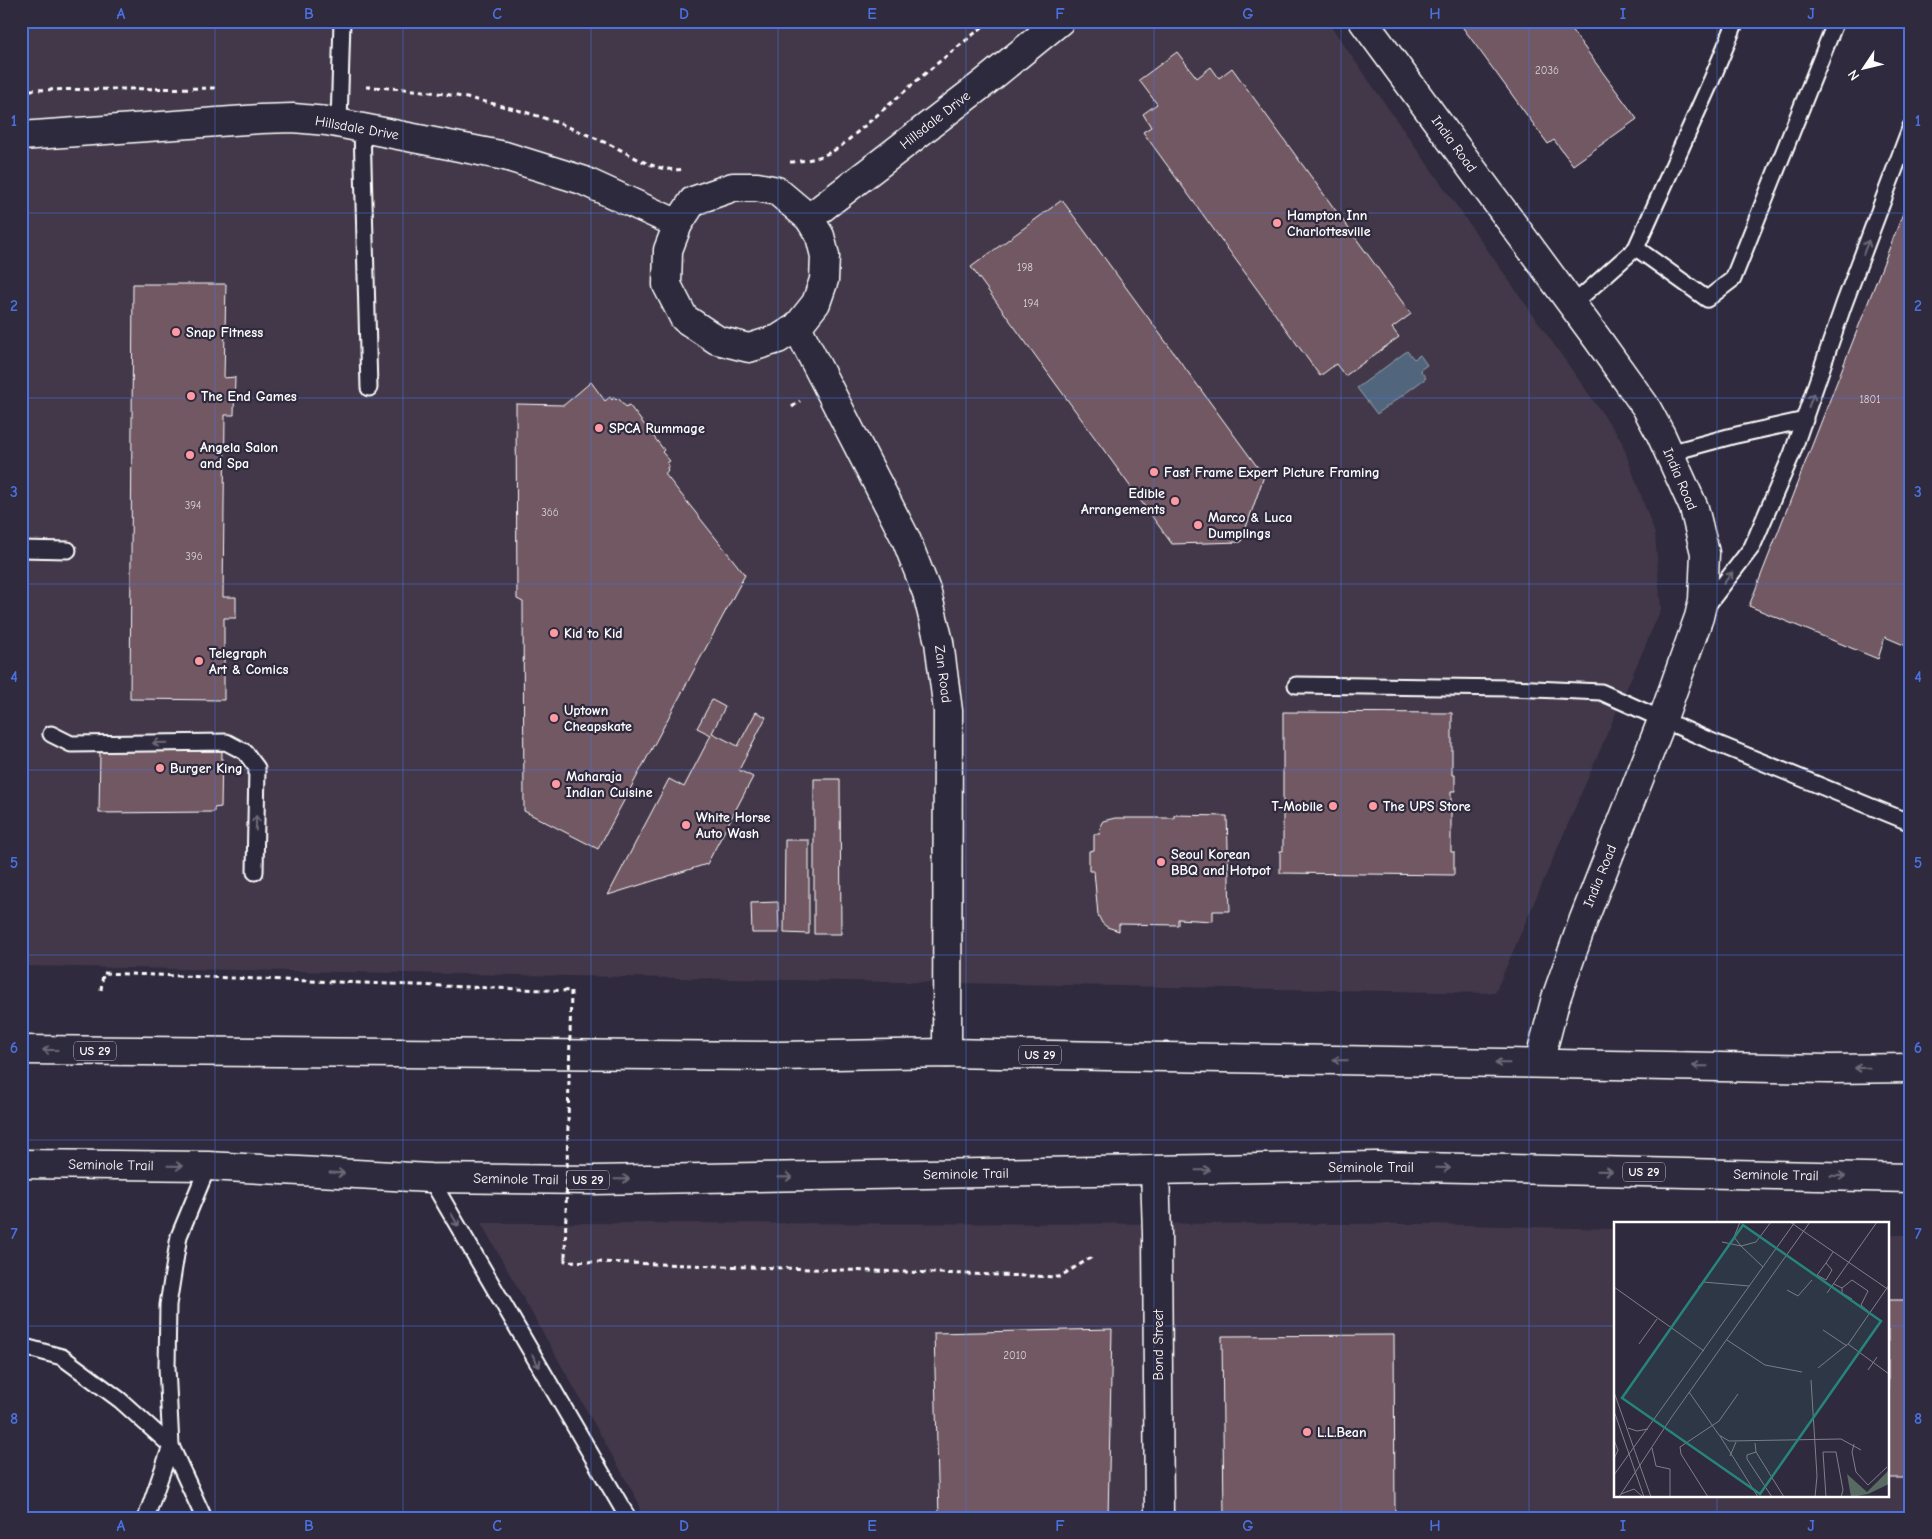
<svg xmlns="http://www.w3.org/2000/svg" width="1932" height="1539" font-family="'Comic Neue',sans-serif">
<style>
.built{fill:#433849}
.water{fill:#51667c;stroke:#97a3b0}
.building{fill:#715964;stroke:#fff}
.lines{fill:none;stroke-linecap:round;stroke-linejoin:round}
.lane-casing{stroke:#fff;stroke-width:19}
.street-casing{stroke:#fff;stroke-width:31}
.secondary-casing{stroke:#fff;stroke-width:31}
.highway-casing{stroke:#fff;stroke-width:31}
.path{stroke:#fff;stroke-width:3;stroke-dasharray:5 4;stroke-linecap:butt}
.lane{stroke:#2f2a3d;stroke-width:15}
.street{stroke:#2f2a3d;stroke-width:28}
.secondary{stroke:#2f2a3d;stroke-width:28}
.highway{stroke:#2f2a3d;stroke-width:28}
.path-bridge{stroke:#fff;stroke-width:3;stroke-dasharray:5 4;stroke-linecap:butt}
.oneway{stroke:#6d6a77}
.grid{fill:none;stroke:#4a71e0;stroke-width:1;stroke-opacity:0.55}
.poi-dot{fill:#ff9aa2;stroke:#2f2a3d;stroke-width:2}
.labels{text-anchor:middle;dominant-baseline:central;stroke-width:4.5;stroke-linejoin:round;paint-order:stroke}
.number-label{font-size:11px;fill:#dcd6d8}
.shield{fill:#2f2a3d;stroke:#c1bfc5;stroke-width:1}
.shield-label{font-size:12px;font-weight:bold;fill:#fff}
.street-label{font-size:14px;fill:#fff;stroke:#2f2a3d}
.poi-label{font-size:14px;font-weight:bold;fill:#fff;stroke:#2f2a3d;text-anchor:start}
.inset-road{fill:none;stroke:#827f8b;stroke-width:1}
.view{fill:#27847c;fill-opacity:0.15;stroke:#27847c;stroke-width:2.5}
.inset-edge{fill:none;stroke:#fff;stroke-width:2.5}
.neatline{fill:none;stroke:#4a71e0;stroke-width:2}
.grid-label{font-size:16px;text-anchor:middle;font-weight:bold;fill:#4a71e0}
</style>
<rect width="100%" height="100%" fill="#2f2a3d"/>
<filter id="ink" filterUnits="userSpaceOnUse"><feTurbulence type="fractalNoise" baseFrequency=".02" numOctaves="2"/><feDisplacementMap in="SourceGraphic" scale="10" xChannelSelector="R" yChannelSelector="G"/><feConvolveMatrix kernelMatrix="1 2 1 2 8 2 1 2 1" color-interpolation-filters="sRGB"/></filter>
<g filter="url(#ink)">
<g class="built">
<polygon points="21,21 1327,21 1621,440 1655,534 1661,609 1495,993 21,966"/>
<polygon points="481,1223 1429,1224 1616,1229 1616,1495 1888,1495 1888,1235 1911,1235 1911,1518 640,1518 639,1503"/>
</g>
<polygon class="water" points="1407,351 1414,359 1420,355 1427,365 1420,370 1426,378 1377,414 1357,388"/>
<g class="building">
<polygon points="1458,21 1565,21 1637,119 1573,165 1554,140 1548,144"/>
<polygon points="1177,52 1197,78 1211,67 1219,78 1232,68 1411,314 1392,328 1399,337 1345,376 1336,364 1320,376 1143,132 1151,127 1143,114 1157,104 1139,80"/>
<polygon points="1911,193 1911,648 1885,637 1878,659 1749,606"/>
<polygon points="1062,200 1264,476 1241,542 1172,544 971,267"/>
<polygon points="133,284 226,284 224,378 235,377 234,415 225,415 223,597 236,597 236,618 224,618 224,700 130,699"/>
<polygon points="591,382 605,401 610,397 612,400 614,397 616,400 618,398 626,407 629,405 664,450 662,452 670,461 667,463 669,465 667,468 668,470 665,474 745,575 598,849 524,811 523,602 517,599 516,404 564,405"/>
<polygon points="712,700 725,707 712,733 738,746 756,712 766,717 739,770 753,777 707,864 608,895 669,779 684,787 711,735 697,728"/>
<polygon points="1283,712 1452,713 1452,775 1455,775 1455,791 1451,791 1451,852 1454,852 1454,875 1280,873 1280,851 1283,851"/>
<polygon points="100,751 222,751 221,807 214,808 214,812 99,813"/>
<polygon points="814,779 840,779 841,934 814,934"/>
<polygon points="1174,815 1227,816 1230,911 1213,911 1213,921 1178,919 1178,925 1119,924 1119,931 1107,927 1102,923 1098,915 1094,871 1089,871 1089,851 1094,850 1094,834 1100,834 1101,824 1103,821 1115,818 1174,818"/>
<polygon points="785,840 809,840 809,934 784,933"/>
<polygon points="778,902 779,933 752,933 751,903"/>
<rect x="1888" y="1300" width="23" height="178"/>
<polygon points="1112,1329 1108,1518 939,1518 934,1333"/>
<polygon points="1394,1335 1395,1518 1224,1518 1222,1336"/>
</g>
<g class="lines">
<g class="lane-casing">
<g id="lane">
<polyline points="339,123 342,21"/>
<polyline points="362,128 369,388"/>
<polyline points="1636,248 1707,299 1733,279 1836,21"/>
<polyline points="1572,305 1636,248 1712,79 1736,21"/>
<polyline points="1669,453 1732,436 1805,420"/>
<polyline points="21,549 68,550"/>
<polyline points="1706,607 1752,547 1792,454 1844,304 1911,126"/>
<polyline points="1296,685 1511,688 1601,692 1706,739 1911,823"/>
<polyline points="51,734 71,744 226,742 245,752 257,768 255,872"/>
<polyline points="430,1178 628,1518"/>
<polyline points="21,1346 62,1357 120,1400 171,1446 146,1518"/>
<polyline points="204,1518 171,1446 167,1367 168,1305 179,1236 208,1166"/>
</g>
</g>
<g class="street-casing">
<g id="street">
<polyline points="1363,21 1596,337 1646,407 1661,435 1694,508 1705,553 1703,600 1699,617 1663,718 1584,919 1556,998 1539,1063"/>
<polyline points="1155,1171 1157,1234 1159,1518"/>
</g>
</g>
<g class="secondary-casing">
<g id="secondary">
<polyline points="21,136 260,119 293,118 327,121 505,156 582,180 678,224"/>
<polygon points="733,187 757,187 777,191 809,218 820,236 825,256 824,280 816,303 797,327 778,339 749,348 717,340 684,318 667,285 668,250 678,224 693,201"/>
<polyline points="809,218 984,83 1060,21"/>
<polyline points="797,327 906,539 927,593 939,642 948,711 947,1053"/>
</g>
</g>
<g class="highway-casing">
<g id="highway">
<polyline points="21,1050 778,1056 947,1053 1829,1069 1911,1068"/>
<polyline points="21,1164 208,1166 430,1178 594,1180 1376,1166 1911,1178"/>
</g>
</g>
<g class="path">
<path d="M 366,87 C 425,88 484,99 541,117 C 565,125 588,135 611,145 C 636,157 656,173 685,169"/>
<polyline points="21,90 219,88"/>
<path d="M 790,162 C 809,161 823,157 840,147 L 934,66 L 990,21"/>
<polyline points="792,407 800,401"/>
<polyline points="101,990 103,973 571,991"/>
<polyline points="565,1257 565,1261 1059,1277 1092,1257"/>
</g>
<use href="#lane" class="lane"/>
<use href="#street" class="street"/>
<use href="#secondary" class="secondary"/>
<use href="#highway" class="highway"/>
<polyline class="path-bridge" points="565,1257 571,991"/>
</g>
<defs><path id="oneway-shaft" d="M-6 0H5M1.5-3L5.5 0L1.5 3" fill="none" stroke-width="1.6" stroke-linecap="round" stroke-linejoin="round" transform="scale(1.25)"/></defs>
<g class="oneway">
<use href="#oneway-shaft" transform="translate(1866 247) rotate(-69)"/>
<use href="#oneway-shaft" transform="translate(1811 400) rotate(-71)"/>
<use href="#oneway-shaft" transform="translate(1728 578) rotate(-52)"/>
<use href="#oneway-shaft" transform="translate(160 743) rotate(179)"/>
<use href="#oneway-shaft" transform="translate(256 823) rotate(-89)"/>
<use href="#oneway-shaft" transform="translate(50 1050) rotate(-180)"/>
<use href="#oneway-shaft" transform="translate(1340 1060) rotate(-179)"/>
<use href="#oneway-shaft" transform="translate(1502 1063) rotate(-179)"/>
<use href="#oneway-shaft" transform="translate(1700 1066) rotate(-179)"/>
<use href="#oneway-shaft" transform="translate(1862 1068) rotate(179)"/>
<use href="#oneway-shaft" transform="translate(175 1166) rotate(1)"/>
<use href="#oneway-shaft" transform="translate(1443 1168) rotate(1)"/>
<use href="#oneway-shaft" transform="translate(1203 1170) rotate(-1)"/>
<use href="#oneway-shaft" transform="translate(1605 1171) rotate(1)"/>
<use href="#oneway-shaft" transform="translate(337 1173) rotate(3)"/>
<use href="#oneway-shaft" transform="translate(1838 1176) rotate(1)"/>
<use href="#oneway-shaft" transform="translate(785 1177) rotate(-1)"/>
<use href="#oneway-shaft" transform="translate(622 1179) rotate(-1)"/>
<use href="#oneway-shaft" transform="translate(455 1220) rotate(60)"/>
<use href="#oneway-shaft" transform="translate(536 1361) rotate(60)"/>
</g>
</g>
<path class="grid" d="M 215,21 L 215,1518M 403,21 L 403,1518M 591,21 L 591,1518M 778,21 L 778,1518M 966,21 L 966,1518M 1154,21 L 1154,1518M 1341,21 L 1341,1518M 1529,21 L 1529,1518M 1717,21 L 1717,1223M 21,213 L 1911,213M 21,398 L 1911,398M 21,584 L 1911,584M 21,770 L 1911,770M 21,955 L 1911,955M 21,1140 L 1911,1140M 21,1326 L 1616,1326M 1888,1326 L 1911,1326M 1717,1495 L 1717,1518"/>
<g class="poi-dot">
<circle cx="1277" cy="223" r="5"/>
<circle cx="176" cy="332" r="5"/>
<circle cx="191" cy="396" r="5"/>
<circle cx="599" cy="428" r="5"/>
<circle cx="190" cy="455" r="5"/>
<circle cx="1154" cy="472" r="5"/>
<circle cx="1175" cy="501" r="5"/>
<circle cx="1198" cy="525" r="5"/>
<circle cx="554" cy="633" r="5"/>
<circle cx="199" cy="661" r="5"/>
<circle cx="554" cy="718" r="5"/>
<circle cx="160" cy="768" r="5"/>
<circle cx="556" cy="784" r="5"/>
<circle cx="1333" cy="806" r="5"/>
<circle cx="1373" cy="806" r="5"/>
<circle cx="686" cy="825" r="5"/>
<circle cx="1161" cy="862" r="5"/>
<circle cx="1307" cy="1432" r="5"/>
</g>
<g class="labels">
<g class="number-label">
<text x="1547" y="70">2036</text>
<text x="1025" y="267">198</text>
<text x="1031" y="303">194</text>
<text x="1870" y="399">1801</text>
<text x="193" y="505">394</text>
<text x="550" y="512">366</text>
<text x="194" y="556">396</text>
<text x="1015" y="1355">2010</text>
</g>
<g class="shield">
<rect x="74" y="1041.5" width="42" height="19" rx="4"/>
<rect x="1019" y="1045.5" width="42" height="19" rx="4"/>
<rect x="1623" y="1162.5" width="42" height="19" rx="4"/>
<rect x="567" y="1170.5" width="42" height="19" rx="4"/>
</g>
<g class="shield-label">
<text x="95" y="1051">US 29</text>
<text x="1040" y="1055">US 29</text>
<text x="1644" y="1172">US 29</text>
<text x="588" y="1180">US 29</text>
</g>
<g class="street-label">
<text transform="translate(935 120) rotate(-38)">Hillsdale Drive</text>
<text transform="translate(357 128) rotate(10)">Hillsdale Drive</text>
<text transform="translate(1454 144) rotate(54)">India Road</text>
<text transform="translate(1680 479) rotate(67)">India Road</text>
<text transform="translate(943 674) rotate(83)">Zan Road</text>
<text transform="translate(1600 876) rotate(-68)">India Road</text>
<text transform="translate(111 1165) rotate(1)">Seminole Trail</text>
<text x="1371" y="1167">Seminole Trail</text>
<text transform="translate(966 1174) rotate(-1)">Seminole Trail</text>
<text transform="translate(1776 1175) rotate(1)">Seminole Trail</text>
<text transform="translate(516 1179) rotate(1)">Seminole Trail</text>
<text transform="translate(1158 1345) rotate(-90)">Bond Street</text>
</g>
<g class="poi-label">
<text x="1287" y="215">Hampton Inn<tspan x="1287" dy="16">Charlottesville</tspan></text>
<text x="186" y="332">Snap Fitness</text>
<text x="201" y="396">The End Games</text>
<text x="609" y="428">SPCA Rummage</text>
<text x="200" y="447">Angela Salon<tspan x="200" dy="16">and Spa</tspan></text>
<text x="1164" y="472">Fast Frame Expert Picture Framing</text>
<text x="1165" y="493" text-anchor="end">Edible<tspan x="1165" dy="16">Arrangements</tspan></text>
<text x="1208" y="517">Marco &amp; Luca<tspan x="1208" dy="16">Dumplings</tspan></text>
<text x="564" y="633">Kid to Kid</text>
<text x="209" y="653">Telegraph<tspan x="209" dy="16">Art &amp; Comics</tspan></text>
<text x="564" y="710">Uptown<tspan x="564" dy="16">Cheapskate</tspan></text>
<text x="170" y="768">Burger King</text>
<text x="566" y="776">Maharaja<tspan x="566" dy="16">Indian Cuisine</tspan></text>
<text x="1323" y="806" text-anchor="end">T-Mobile</text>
<text x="1383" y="806">The UPS Store</text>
<text x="696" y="817">White Horse<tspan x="696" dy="16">Auto Wash</tspan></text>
<text x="1171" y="854">Seoul Korean<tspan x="1171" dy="16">BBQ and Hotpot</tspan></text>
<text x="1317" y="1432">L.L.Bean</text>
</g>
</g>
<g transform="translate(1614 1222)">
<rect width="275" height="275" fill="#2f2a3d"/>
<path d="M 275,248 L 275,262 L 254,272 L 237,275 L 233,252 L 253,270 Z" fill="#586a62"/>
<path class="inset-road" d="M 126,0 L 120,15 L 127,24 L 142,20 L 157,0M 176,0 L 275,68M 108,20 L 127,24 L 149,45M 212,41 L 203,53 L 212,58 L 218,48 L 212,41 L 219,30M 220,62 L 228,66 L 238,58 L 254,69 L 247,83 L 255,90M 0,65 L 90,129M 84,65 L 89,60 L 135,64M 228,66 L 228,71 L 238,77M 173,68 L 184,74 L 198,58M 213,71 L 263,0M 209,108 L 233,124M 113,118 L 151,143 L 188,150M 25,122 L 43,97M 234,122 L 275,152M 204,146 L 235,121 L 275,63M 254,148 L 263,135M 197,158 L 203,254 L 201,275M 0,170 L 37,275M 75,170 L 105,213 L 115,219 L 227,217 L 247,228M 0,189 L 30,275M 14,206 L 23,209 L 34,207M 106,214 L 144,275M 0,218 L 4,228 L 0,237M 141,221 L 142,230 L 170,275M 240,222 L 238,230 L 242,250 L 254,263 L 273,245M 38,226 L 42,244 L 56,247 L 56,275M 142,230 L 133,233 L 133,237 L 158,275M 116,234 L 122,220M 0,253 L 181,0M 7,272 L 20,267 L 29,275M 5,275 L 57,196 L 196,0M 94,275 L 67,232 L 66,225 L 105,199 L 124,172M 212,275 L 209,230 L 222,230 L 229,268 L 227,275"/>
<path class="view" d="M 129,3 L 267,99 L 146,272 L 8,176 Z"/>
<rect width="275" height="275" class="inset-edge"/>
</g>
<rect width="1932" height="1539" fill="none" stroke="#2f2a3d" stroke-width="55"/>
<g transform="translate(1864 68) rotate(235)" stroke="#2f2a3d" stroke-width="4" paint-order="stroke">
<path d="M0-4L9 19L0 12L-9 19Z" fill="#ffffff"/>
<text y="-8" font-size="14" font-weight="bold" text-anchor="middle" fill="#ffffff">N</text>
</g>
<rect x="28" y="28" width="1876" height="1484" class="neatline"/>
<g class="grid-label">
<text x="121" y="19">A</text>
<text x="309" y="19">B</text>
<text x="497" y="19">C</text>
<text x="684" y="19">D</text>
<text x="872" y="19">E</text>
<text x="1060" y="19">F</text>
<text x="1248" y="19">G</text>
<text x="1435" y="19">H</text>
<text x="1623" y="19">I</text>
<text x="1811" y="19">J</text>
<text x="14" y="126">1</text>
<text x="1918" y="126">1</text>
<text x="14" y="311">2</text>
<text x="1918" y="311">2</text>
<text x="14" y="497">3</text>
<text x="1918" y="497">3</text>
<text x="14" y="682">4</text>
<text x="1918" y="682">4</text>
<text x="14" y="868">5</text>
<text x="1918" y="868">5</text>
<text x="14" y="1053">6</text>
<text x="1918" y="1053">6</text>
<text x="14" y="1239">7</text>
<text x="1918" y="1239">7</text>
<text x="14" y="1424">8</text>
<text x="1918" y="1424">8</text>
<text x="121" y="1531">A</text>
<text x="309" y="1531">B</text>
<text x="497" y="1531">C</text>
<text x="684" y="1531">D</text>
<text x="872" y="1531">E</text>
<text x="1060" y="1531">F</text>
<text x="1248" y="1531">G</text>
<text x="1435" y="1531">H</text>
<text x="1623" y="1531">I</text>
<text x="1811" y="1531">J</text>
</g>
</svg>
